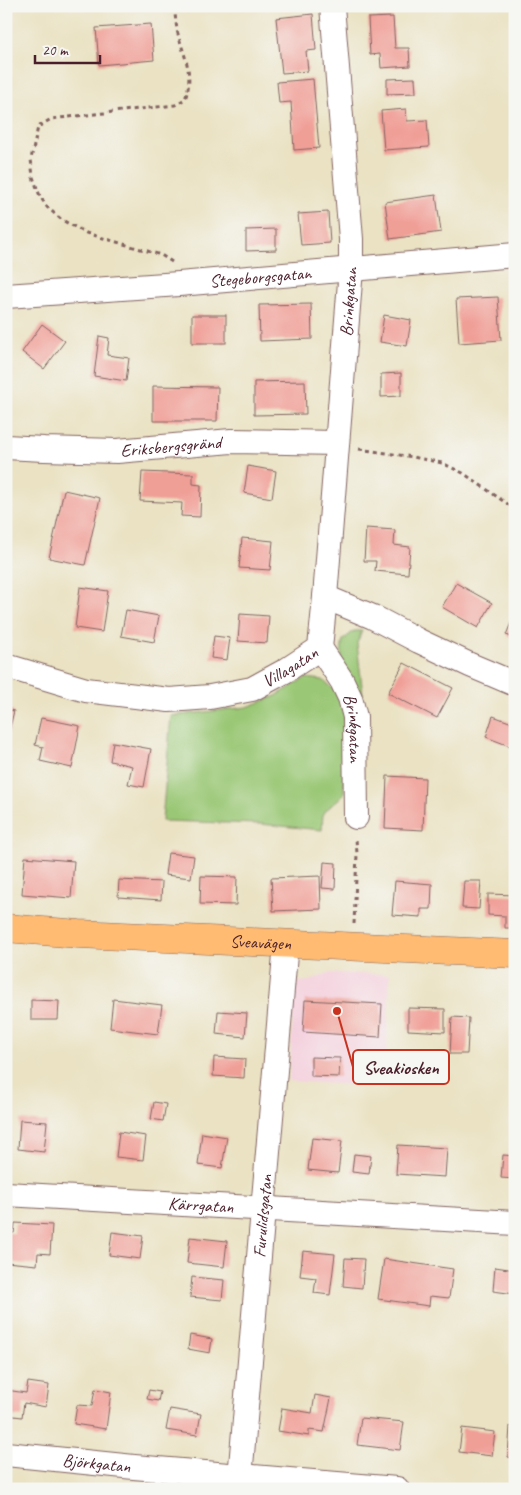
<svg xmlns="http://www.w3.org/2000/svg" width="521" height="1495" font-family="Caveat,sans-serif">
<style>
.built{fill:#f4cfdd}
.green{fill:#9ac774;stroke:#727350}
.building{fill:#f09f97}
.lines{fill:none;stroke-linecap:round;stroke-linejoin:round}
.minor-casing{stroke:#826360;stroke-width:26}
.major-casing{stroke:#826360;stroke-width:29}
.path{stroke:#826360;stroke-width:3;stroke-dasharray:4 4;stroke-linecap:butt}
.minor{stroke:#fff;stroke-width:24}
.major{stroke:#ffbb71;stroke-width:28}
.labels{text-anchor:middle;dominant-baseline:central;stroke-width:4;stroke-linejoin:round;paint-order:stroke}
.street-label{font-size:18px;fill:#4a1f2b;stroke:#f6f6f2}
.leader{fill:none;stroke:#c8321e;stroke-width:2}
.callout-dot{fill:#c8321e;stroke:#f6f6f2;stroke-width:2}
.callout{fill:#f6f6f2;stroke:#c8321e;stroke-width:2}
.callout-label{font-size:19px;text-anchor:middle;font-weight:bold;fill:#4a1f2b}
</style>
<rect width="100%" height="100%" fill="#f6f6f2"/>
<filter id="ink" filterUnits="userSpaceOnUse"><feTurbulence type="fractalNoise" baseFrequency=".02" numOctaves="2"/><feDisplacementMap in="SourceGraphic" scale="10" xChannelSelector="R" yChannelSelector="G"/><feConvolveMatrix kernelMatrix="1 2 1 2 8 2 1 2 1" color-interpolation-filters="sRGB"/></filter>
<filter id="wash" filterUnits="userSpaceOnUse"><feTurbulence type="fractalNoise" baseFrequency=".0096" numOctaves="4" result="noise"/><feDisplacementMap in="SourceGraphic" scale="20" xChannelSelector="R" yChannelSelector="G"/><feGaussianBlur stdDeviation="1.12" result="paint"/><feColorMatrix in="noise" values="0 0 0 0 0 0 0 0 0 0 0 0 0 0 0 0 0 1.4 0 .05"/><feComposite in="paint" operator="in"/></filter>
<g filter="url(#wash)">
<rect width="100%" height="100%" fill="#eae2c3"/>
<polygon class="built" points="328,973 390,974 385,1087 289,1081 295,982 310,981"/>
<g class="green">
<path d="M 354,631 L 362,631 L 357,643 L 363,695 C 345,674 338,667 343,640 Z"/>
<polygon points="305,678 323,680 339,694 345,717 344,794 323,813 322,830 260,824 162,821 171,716 247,707 276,696"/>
</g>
<g id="blocks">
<g class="building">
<polygon points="313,14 316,50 306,51 308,71 282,73 276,18"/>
<polygon points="393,17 395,48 409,48 410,66 381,68 380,54 370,55 368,18"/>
<polygon points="151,24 154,60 99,65 96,28"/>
<polygon points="415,78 416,93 387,94 387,79"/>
<polygon points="313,79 319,148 294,150 291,102 279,103 277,82"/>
<polygon points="406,109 407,121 427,120 429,147 384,150 381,111"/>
<polygon points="436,195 441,232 390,239 385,202"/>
<polygon points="328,212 330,243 301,245 298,214"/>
<polygon points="276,229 276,250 246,251 246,230"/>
<polygon points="498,297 501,340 459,343 456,299"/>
<polygon points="311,304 312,339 260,341 259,305"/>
<rect x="192" y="315" width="34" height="28"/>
<polygon points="384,315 411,320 407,346 380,342"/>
<polygon points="42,324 65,341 44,369 22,352"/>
<polygon points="99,336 109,338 107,355 129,358 126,381 94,376"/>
<polygon points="401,373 401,396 381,397 381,374"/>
<polygon points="305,381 306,414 254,415 254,382"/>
<polygon points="153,386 218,387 217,421 153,421"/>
<polygon points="248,466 276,471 272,498 244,493"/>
<polygon points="142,472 193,474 193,484 201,485 200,517 181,516 182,503 140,501"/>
<polygon points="64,490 100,498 85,565 49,558"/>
<polygon points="366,528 395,530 394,545 410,547 408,574 375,571 376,561 364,561"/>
<polygon points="242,538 273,541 270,570 239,568"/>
<polygon points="456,583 492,603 478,628 442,607"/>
<polygon points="80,587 108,591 102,632 75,628"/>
<polygon points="126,610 159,616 154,642 121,636"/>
<polygon points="515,613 515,638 506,635"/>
<polygon points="240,614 269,616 267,643 238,641"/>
<polygon points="214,636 230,638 227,660 211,658"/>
<polygon points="404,663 453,688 437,718 388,693"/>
<polygon points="6,709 14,711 7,739 6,739"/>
<polygon points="493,716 515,724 515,748 486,737"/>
<polygon points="41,718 80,726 72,768 40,761 43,747 35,745"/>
<polygon points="113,742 151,749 144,787 128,784 132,766 110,761"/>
<polygon points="387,776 425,778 423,830 385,828"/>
<polygon points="168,853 194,856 191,878 165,875"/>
<polygon points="25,857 74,861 71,898 22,894"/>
<polygon points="324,862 336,863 335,889 322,888"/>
<polygon points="201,876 237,877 236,905 200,904"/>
<polygon points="320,876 321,909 273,911 271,878"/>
<polygon points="119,880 162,882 161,900 118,897"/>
<polygon points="395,881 432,884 431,909 421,909 421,917 392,915"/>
<polygon points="464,881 481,881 479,909 462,908"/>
<polygon points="488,894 515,895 515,928 505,928 505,916 488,915"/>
<polygon points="113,999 162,1005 158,1034 110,1028"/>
<polygon points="31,1000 59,1001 58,1020 31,1020"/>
<polygon points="305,1000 382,1004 380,1037 303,1032"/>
<polygon points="408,1008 445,1009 445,1032 408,1030"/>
<polygon points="218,1011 247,1013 245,1037 216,1034"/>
<polygon points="452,1017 469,1018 467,1054 450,1054"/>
<polygon points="214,1057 245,1059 244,1078 213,1076"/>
<polygon points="311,1057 340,1058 339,1077 311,1076"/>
<polygon points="154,1102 166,1104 163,1121 151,1119"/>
<polygon points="20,1120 47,1122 44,1152 18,1149"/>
<polygon points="119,1132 146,1136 143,1160 116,1157"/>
<polygon points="202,1133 227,1137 222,1168 198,1165"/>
<polygon points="312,1138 342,1141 338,1173 308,1170"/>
<polygon points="398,1145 447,1148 445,1177 396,1174"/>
<polygon points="354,1154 371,1156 369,1174 352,1172"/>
<polygon points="503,1155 515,1156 515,1179 501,1178"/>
<polygon points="15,1223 52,1225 50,1254 38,1253 37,1265 6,1262 6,1233 14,1233"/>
<polygon points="112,1232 143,1236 140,1259 109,1255"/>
<polygon points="190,1237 227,1241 224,1267 187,1263"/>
<polygon points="303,1251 335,1254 330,1295 314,1293 316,1278 300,1276"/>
<polygon points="345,1258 364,1259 362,1288 343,1286"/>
<polygon points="384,1259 453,1269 449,1298 430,1296 429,1306 378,1299"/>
<polygon points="495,1267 515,1270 515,1294 493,1291"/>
<polygon points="192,1277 224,1280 222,1300 190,1297"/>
<polygon points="190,1335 212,1339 210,1353 188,1349"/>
<polygon points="28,1382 49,1385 46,1407 24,1403 22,1417 6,1415 6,1390 26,1393"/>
<polygon points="95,1389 111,1392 106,1429 74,1424 77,1405 92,1406"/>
<polygon points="149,1390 160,1392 158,1401 147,1399"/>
<polygon points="315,1395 331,1398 324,1432 309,1430 309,1436 278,1431 282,1408 312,1413"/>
<polygon points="170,1409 201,1414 197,1435 166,1430"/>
<polygon points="361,1418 404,1422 400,1450 357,1445"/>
<polygon points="510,1426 515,1426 515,1458 508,1457"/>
<polygon points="462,1428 495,1432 492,1456 459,1452"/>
</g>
</g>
</g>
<g filter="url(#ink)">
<use href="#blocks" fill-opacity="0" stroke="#826360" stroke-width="1"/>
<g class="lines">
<g class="minor-casing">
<g id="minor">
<path id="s1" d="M 6,296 L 179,284 L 515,255"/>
<path id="s2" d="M 6,447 L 44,449 L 117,451 L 231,441 L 337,443"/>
<path id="s3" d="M 325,597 L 351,269 L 351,239 L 332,6"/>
<path id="s4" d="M 320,648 L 342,681 L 350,698 L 355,717 L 356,817"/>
<path id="s5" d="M 6,666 L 86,690 L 169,700 L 210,697 L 252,689 L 285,671 L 320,648 L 325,597 L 373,617 L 419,641 L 470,665 L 515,684"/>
<path id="s6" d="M 6,1194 L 515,1223"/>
<path id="s7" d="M 6,1454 L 134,1467 L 397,1489"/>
<path id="s8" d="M 239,1489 L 286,943"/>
</g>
</g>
<g class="major-casing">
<g id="major">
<path id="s9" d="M 6,928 L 79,934 L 515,954"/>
</g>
</g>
<g class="path">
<path d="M 172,262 L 161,255 L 86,233 L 62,220 L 47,207 L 40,196 L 33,177 L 31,159 L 38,127 L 51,119 L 175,105 L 185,99 C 195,73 183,55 177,30 C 176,22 175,14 174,6"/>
<polyline points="359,449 413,457 442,463 463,473 509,505 515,506"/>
<polyline points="354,924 357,854 356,838"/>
</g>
<use href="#minor" class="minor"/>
<use href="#major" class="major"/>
</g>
</g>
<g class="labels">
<g class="street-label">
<text stroke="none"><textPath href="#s1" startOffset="255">Stegeborgsgatan</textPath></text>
<text stroke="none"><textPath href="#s3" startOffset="296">Brinkgatan</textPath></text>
<text stroke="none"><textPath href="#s2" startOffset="165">Eriksbergsgränd</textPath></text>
<text stroke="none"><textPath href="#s5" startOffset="295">Villagatan</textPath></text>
<text stroke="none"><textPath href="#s4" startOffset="89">Brinkgatan</textPath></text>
<text stroke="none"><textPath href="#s9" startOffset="255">Sveavägen</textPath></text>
<text stroke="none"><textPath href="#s6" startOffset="195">Kärrgatan</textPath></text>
<text stroke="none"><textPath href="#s8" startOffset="274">Furulidsgatan</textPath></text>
<text stroke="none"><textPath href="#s7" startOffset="91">Björkgatan</textPath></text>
</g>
</g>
<path class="leader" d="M337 1011L353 1067"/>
<circle class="callout-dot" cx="337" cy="1011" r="5"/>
<rect class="callout" x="353" y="1050" width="96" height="34" rx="5"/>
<g class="callout-label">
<text x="401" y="1074">Sveakiosken</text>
</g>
<rect width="521" height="1495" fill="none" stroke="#f6f6f2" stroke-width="25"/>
<path d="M35 55v8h65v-8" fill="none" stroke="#4a1f2b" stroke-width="2.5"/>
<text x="42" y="55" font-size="15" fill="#4a1f2b" stroke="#f6f6f2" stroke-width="4" paint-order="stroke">20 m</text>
</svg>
